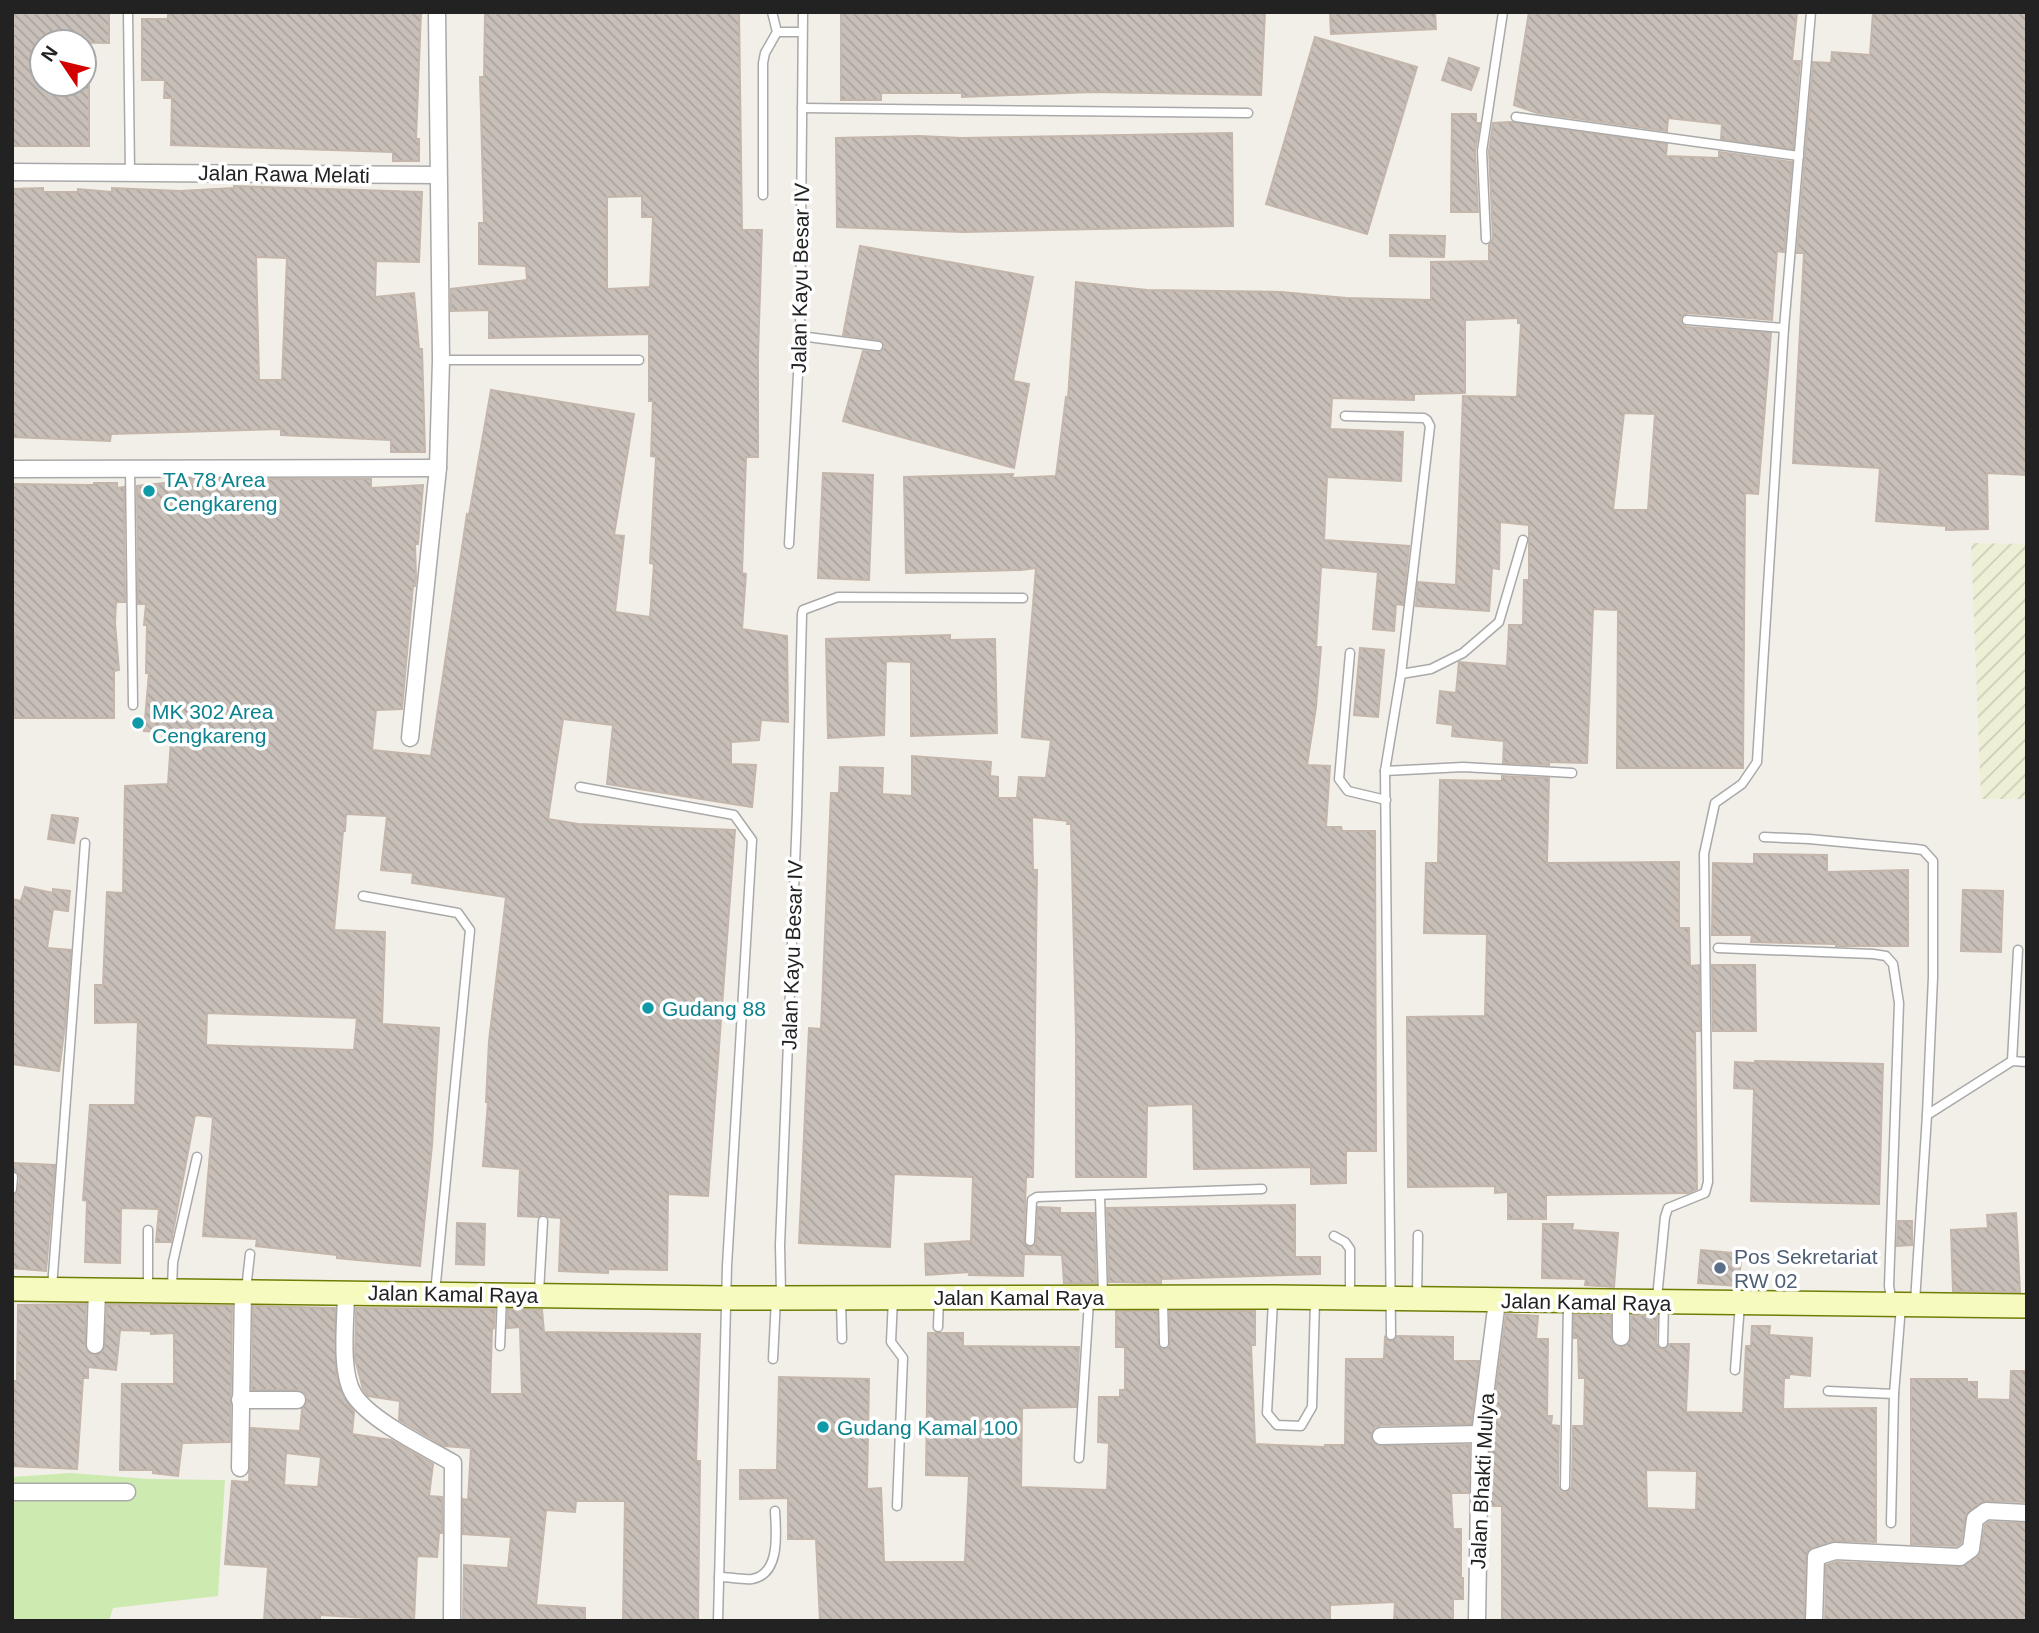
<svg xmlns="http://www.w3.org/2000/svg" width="2039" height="1633" font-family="Arial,sans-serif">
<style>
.farmland{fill:url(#farmland-furrows)}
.grass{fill:#cdebb0}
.building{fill:url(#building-back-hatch);stroke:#c4b6ab;stroke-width:2;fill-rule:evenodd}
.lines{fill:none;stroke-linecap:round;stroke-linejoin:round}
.lane-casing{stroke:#a9a9a9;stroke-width:11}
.street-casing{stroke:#a9a9a9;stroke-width:19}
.secondary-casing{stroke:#707d05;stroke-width:26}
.lane{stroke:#fff;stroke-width:8}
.street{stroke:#fff;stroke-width:16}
.secondary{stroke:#f7fabf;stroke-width:23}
.culture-dot{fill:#0f9aa8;stroke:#fff;stroke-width:2.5}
.service-dot{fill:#5c6f8a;stroke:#fff;stroke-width:2.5}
.labels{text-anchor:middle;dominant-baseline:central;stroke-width:7;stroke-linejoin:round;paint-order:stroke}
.street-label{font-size:21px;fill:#222;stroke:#fff}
.culture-label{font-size:21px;fill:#0d838f;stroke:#fff;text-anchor:start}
.service-label{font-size:21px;fill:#4e5e75;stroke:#fff;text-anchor:start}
</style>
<defs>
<pattern id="farmland-furrows" width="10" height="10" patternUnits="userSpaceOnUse" patternTransform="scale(1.75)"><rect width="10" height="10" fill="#eef0d5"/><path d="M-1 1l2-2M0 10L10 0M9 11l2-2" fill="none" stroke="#ccceb7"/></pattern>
<pattern id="building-back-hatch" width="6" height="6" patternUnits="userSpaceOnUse" patternTransform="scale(1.75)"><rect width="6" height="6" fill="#c7bfb8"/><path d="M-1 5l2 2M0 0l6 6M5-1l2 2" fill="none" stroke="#aba49e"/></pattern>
</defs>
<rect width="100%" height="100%" fill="#f2efe9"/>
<polygon class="farmland" points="1971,543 2027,544 2027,799 1981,799"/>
<polygon class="grass" points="71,1473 149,1479 225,1480 218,1596 113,1608 109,1621 12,1621 12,1477"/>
<g class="building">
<polygon points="12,12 109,12 109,43 42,42 42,84 89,84 89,146 12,146"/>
<polygon points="168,12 421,12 416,139 419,139 419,161 393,161 393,152 171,145 172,98 164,98 165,80 142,80 142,19 168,19"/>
<path d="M 485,12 L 739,12 L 742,230 L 762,230 L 758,355 L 758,457 L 746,457 L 742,573 L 746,574 L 742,629 L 787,636 L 788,722 L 761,720 L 759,740 L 731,742 L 731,764 L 756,765 L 752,807 L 607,784 L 613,725 L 563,719 L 548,819 L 578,824 L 735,830 L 708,1196 L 668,1194 L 667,1270 L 608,1269 L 608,1273 L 559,1271 L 561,1218 L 548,1217 L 543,1214 L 538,1217 L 518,1216 L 520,1169 L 483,1166 L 488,1102 L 486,1102 L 489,1041 L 506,897 L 412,883 L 413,873 L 381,870 L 387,816 L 346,814 L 345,831 L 343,831 L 334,930 L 385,932 L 382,1024 L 439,1028 L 432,1145 L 420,1266 L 337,1258 L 337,1255 L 256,1246 L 257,1239 L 203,1236 L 213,1117 L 195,1115 L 171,1242 L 156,1242 L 159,1209 L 121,1208 L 120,1263 L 85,1262 L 87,1201 L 83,1200 L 90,1105 L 135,1105 L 138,1022 L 95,1023 L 95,985 L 103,985 L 107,892 L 123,893 L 125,786 L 168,784 L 171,740 L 162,739 L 163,732 L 144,731 L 149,673 L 146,673 L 147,625 L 144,625 L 146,604 L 138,604 L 137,486 L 174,482 L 174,479 L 371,479 L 371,488 L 423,485 L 418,544 L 415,544 L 416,578 L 415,586 L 413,586 L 402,709 L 376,710 L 372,750 L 431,756 L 467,514 L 469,515 L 491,390 L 634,414 L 614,535 L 624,536 L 615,612 L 650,617 L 654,564 L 650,563 L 656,457 L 651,456 L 653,401 L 649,401 L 649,334 L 489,338 L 489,310 L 451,311 L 451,289 L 527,280 L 526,266 L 479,264 L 479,223 L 484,223 L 480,77 L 484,77 ZM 642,196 L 642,217 L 653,217 L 650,287 L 607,289 L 607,197 ZM 207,1013 L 357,1018 L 354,1050 L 206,1045 Z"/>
<polygon points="841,12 1265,12 1261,95 1093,92 962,97 962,93 881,93 881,100 841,100"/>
<polygon points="1330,12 1435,12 1436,29 1331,34"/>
<polygon points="1529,12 1797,12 1792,61 1800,61 1793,149 1721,139 1722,124 1668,118 1667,131 1537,113 1514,105"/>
<polygon points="1873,12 2027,12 2027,475 1987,473 1988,529 1946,530 1946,526 1876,521 1880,468 1793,463 1804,253 1797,253 1813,62 1831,63 1832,52 1870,55"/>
<polygon points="1315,37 1417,67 1367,234 1266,204"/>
<polygon points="1449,58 1479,68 1471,90 1442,80"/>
<polygon points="1452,114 1476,114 1476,123 1480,123 1475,151 1478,212 1451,212"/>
<path d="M 1511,122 L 1667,144 L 1666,156 L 1719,158 L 1719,152 L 1792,162 L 1784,252 L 1777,251 L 1772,320 L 1688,313 L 1682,316 L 1680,320 L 1686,327 L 1771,333 L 1758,494 L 1745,493 L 1743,768 L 1617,768 L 1618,610 L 1593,609 L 1587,763 L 1549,762 L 1549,765 L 1503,763 L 1504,741 L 1452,736 L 1453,725 L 1437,723 L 1440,691 L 1456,693 L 1459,662 L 1507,666 L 1509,625 L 1523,625 L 1524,580 L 1529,580 L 1529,525 L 1500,522 L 1499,569 L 1492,568 L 1489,611 L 1416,606 L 1418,582 L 1456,585 L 1463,396 L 1517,397 L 1521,323 L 1518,323 L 1518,318 L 1465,320 L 1465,393 L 1414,394 L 1414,400 L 1332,398 L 1330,429 L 1403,432 L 1401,481 L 1327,477 L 1324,540 L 1409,546 L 1403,605 L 1396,604 L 1394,631 L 1373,629 L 1378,572 L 1321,567 L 1316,647 L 1321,647 L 1316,707 L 1307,765 L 1330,766 L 1326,827 L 1341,827 L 1342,831 L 1375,831 L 1376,1151 L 1346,1151 L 1346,1183 L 1311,1184 L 1311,1167 L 1194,1169 L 1193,1104 L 1147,1106 L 1146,1177 L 1076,1177 L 1076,1034 L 1071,824 L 1067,824 L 1068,821 L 1032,817 L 1033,870 L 1037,870 L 1033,1177 L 1026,1177 L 1024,1241 L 1029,1247 L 1036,1244 L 1038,1207 L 1060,1208 L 1060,1213 L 1094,1213 L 1096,1283 L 1064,1283 L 1062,1255 L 1024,1254 L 1023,1276 L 969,1275 L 970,1272 L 926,1275 L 925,1244 L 971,1241 L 973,1177 L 894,1174 L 890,1247 L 799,1243 L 809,1028 L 821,1029 L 831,793 L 839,793 L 840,767 L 883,768 L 882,794 L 912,796 L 912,756 L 991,762 L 990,776 L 998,777 L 998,798 L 1017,798 L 1019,777 L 1046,778 L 1051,740 L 1022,737 L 1036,568 L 1021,570 L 906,573 L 904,477 L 1013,474 L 1012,478 L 1056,476 L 1066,397 L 1068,398 L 1076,282 L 1147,290 L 1281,292 L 1346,298 L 1431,300 L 1431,262 L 1489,261 L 1489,245 L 1493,239 L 1489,151 L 1493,123 ZM 1624,413 L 1655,414 L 1648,510 L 1613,510 Z"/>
<polygon points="1232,133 1233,226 963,232 837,227 836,138 919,136 962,138"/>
<path d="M 234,186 L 422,192 L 419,262 L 376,261 L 375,297 L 414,293 L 419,349 L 422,349 L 425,452 L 391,452 L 391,440 L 281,435 L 281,429 L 111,434 L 110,441 L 12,437 L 12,189 L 43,188 L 43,192 L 78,192 L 78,189 L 112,192 L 112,188 L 180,191 L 234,188 ZM 256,257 L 287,258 L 282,380 L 259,380 Z"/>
<polygon points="1390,235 1445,236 1444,257 1390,256"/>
<polygon points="860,246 1033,277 1013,381 1029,384 1014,468 843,421 863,351 880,352 885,346 879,340 843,335"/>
<polygon points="823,473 873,475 869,580 818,578"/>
<polygon points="94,483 117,483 117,488 124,487 125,602 116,602 115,623 119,670 114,671 114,718 14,718 15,634 12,634 12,484 94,485"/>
<polygon points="950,635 950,640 995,639 997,733 911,736 911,662 886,661 884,735 828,738 826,639"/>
<polygon points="1360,648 1384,650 1378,717 1354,715"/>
<polygon points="1502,776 1549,778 1547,863 1679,862 1679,928 1689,928 1690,966 1699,965 1700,1031 1695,1031 1697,1189 1688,1193 1546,1195 1546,1219 1508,1219 1508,1192 1495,1193 1495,1186 1408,1187 1407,1017 1485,1016 1487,934 1424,933 1426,863 1438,863 1440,780 1502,781"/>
<polygon points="52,815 78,818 74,843 48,839"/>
<polygon points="1754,854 1827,855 1827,872 1908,870 1908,946 1836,946 1836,944 1751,942 1752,935 1712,935 1713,863 1754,864"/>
<polygon points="25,887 53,893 53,889 70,891 68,911 53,909 47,948 71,950 65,1025 59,1071 12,1064 12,899 21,901"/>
<polygon points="1963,890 2003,891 2001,952 1961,951"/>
<polygon points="1712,965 1755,965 1756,1031 1713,1031"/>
<polygon points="1755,1061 1883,1064 1879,1204 1751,1201 1754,1089 1734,1088 1735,1062 1755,1063"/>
<polygon points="12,1163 55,1165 46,1271 12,1268 12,1195 18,1192 20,1178 17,1172 12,1171"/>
<polygon points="1295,1205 1295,1257 1320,1257 1320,1274 1161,1279 1161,1283 1109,1282 1107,1208"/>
<polygon points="2016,1213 2020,1292 1953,1291 1951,1230 1988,1228 1987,1215"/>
<polygon points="1898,1221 1912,1221 1912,1245 1897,1246"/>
<polygon points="457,1223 485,1224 484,1265 456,1264"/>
<polygon points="1543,1224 1573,1224 1572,1230 1618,1233 1614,1287 1585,1285 1586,1279 1542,1278"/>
<polygon points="1701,1250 1742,1254 1738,1286 1698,1283"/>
<polygon points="86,1304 85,1345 89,1353 95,1355 100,1354 105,1346 107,1304 232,1306 230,1442 182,1443 178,1476 153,1473 153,1470 120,1470 122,1384 174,1384 174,1333 151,1334 151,1331 120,1330 116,1370 88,1367 88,1378 83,1378 77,1469 12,1466 12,1381 17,1381 18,1305"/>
<path d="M 253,1306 L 335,1308 L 336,1374 L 345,1399 L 354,1412 L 352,1434 L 391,1440 L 433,1464 L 429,1496 L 442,1497 L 442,1533 L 439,1533 L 437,1557 L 417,1556 L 414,1621 L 320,1615 L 320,1621 L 264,1621 L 268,1567 L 225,1564 L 232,1481 L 249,1482 L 251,1428 L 300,1431 L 302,1409 L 307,1401 L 306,1394 L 298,1390 L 252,1390 ZM 286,1453 L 321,1457 L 318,1487 L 284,1485 Z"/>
<polygon points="356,1308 495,1309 494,1328 492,1329 490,1394 522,1394 520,1327 507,1328 508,1309 542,1310 544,1332 700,1334 696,1461 700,1461 698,1621 623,1621 625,1501 576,1501 575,1512 546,1510 536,1605 585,1608 585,1621 463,1621 464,1565 508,1568 511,1537 463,1534 463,1499 468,1500 471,1448 444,1446 399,1420 400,1401 368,1396 363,1389 355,1359"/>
<polygon points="1116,1311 1157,1311 1158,1344 1163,1349 1168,1348 1170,1344 1170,1311 1255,1311 1255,1345 1251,1345 1255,1444 1325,1447 1325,1445 1345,1445 1346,1359 1384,1359 1385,1337 1390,1341 1397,1336 1453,1337 1453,1361 1479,1361 1471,1424 1381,1425 1375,1427 1371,1436 1372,1442 1381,1446 1469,1445 1469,1493 1451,1493 1453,1529 1461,1529 1461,1578 1463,1578 1463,1599 1453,1599 1453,1621 1394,1621 1395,1602 1330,1605 1330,1621 820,1621 816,1539 788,1539 788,1498 740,1499 740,1470 777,1470 779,1377 869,1379 867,1489 881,1488 884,1562 965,1562 969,1476 926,1475 928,1333 963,1333 963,1346 1079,1347 1076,1407 1022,1408 1021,1487 1107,1490 1109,1443 1098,1442 1099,1397 1120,1397 1120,1390 1125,1390 1125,1347 1116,1347"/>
<path d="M 1506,1314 L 1538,1316 L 1536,1339 L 1548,1339 L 1547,1416 L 1552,1416 L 1551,1425 L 1559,1426 L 1558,1486 L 1564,1492 L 1569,1491 L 1572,1486 L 1573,1426 L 1584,1426 L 1585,1378 L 1579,1378 L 1578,1338 L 1574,1338 L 1574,1315 L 1611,1315 L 1612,1342 L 1620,1347 L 1630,1342 L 1632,1315 L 1657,1316 L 1656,1343 L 1659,1348 L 1665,1349 L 1669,1344 L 1689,1344 L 1686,1412 L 1743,1413 L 1746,1346 L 1751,1346 L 1752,1326 L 1770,1326 L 1769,1335 L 1812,1338 L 1810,1376 L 1789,1374 L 1789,1378 L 1784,1378 L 1783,1409 L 1876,1408 L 1876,1542 L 1835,1541 L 1808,1550 L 1806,1557 L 1804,1621 L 1502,1621 L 1502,1506 L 1489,1506 L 1490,1435 ZM 1646,1470 L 1697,1471 L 1696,1510 L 1647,1508 Z"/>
<polygon points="2011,1371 2027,1371 2027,1502 1987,1501 1980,1503 1966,1514 1961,1543 1957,1546 1911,1544 1911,1379 1967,1379 1967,1382 1977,1382 1977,1399 2010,1400"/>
<polygon points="1989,1522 2027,1523 2027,1621 1825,1621 1826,1565 1836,1562 1960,1567 1980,1555 1985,1525"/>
</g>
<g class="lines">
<g class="lane-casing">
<g id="lane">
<polyline points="128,12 130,173"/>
<polyline points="772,12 777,32 802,32"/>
<polyline points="802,108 1248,113"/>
<polyline points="1516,117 1799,156"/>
<polyline points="763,195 763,63 765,53 777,32"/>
<polyline points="1486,239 1482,151 1503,12"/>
<polyline points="1687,320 1784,328"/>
<polyline points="800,336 878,346"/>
<polyline points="441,360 639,360"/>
<polyline points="1345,416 1424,418 1427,420 1430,426 1401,674 1385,771 1391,1335"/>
<polyline points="130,468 133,705"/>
<polyline points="789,544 800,336 803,12"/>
<polyline points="1350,653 1339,779 1348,791 1386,800"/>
<polyline points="1401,674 1431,669 1463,653 1499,622 1523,540"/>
<polyline points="1385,771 1463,767 1572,773"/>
<polyline points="580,787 734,815 752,840 727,1266 718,1621"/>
<polyline points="1764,837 1809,839 1916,849 1923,850 1933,861 1933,977 1927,1115 1915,1302"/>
<polyline points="363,896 458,913 470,930 435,1293"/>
<polyline points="1718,948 1873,954 1886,956 1893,964 1899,1003 1889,1286 1892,1303"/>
<polyline points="2012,1061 2018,950"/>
<polyline points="1927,1115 2012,1061 2027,1062"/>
<polyline points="12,1189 13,1177"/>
<polyline points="1100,1196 1103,1295"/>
<polyline points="1334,1236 1345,1242 1350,1249 1350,1296"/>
<polyline points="1030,1241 1032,1200 1037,1197 1262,1189"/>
<polyline points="52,1288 85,843"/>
<polyline points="172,1288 173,1262 197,1157"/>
<polyline points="148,1290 148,1230"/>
<polyline points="246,1290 250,1254"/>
<polyline points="539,1292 543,1221"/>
<polyline points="781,1294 780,1245 797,814 802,614 803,610 838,597 1023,598"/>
<polyline points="1417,1298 1418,1235"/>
<polyline points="1657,1298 1665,1217 1668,1208 1705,1193 1708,1182 1704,854 1715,803 1742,784 1757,762 1784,328 1811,12"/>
<polyline points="893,1299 891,1342 903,1358 897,1506"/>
<polyline points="841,1300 842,1339"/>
<polyline points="1163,1300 1164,1343"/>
<polyline points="1273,1301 1267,1413 1277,1425 1301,1426 1312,1407 1315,1301"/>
<polyline points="938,1327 939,1298"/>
<polyline points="1663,1343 1664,1303"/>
<polyline points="500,1346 502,1296"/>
<polyline points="773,1359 776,1299"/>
<polyline points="1735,1370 1740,1304"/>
<polyline points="1828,1391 1894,1394"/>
<polyline points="1079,1458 1089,1301"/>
<polyline points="1565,1486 1568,1302"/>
<polyline points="1891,1523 1894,1394 1901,1306"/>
<path d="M 719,1577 C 729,1577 742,1580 752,1579 C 781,1574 776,1532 775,1511"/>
</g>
</g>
<g class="street-casing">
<g id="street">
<polyline points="12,172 438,175"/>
<polyline points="12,469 438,468"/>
<polyline points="410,738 438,468 441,360 437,12"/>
<path d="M 346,1292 C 346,1320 339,1372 354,1395 C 371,1421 426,1447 453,1463 L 452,1621"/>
<polyline points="1621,1303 1621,1337"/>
<polyline points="95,1345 97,1291"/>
<polyline points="240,1400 297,1400"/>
<polyline points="1381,1436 1480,1434"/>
<polyline points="240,1468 243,1290"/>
<polyline points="12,1492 127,1492"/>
<polyline points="1477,1621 1480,1434 1497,1301"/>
<polyline points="1814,1621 1816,1557 1835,1551 1960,1557 1971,1549 1975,1519 1986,1511 2027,1513"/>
</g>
</g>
<g class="secondary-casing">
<polyline id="secondary" points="12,1289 727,1298 1273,1297 2027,1306"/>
</g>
<use href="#lane" class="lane"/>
<use href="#street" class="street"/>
<use href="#secondary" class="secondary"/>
</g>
<g class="culture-dot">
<circle cx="149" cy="491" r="7"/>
<circle cx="138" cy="723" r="7"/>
<circle cx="648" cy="1008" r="7"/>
<circle cx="823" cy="1427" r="7"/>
</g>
<circle class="service-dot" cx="1720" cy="1268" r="7"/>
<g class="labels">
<g class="street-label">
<text transform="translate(284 174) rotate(1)">Jalan Rawa Melati</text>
<text transform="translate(800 278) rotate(-89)">Jalan Kayu Besar IV</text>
<text transform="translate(792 955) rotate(-88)">Jalan Kayu Besar IV</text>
<text transform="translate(453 1294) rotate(1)">Jalan Kamal Raya</text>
<text x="1019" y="1297">Jalan Kamal Raya</text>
<text transform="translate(1586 1302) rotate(1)">Jalan Kamal Raya</text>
<text transform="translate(1482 1481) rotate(-87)">Jalan Bhakti Mulya</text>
</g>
<g class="culture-label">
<text x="163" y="479">TA 78 Area<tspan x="163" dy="24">Cengkareng</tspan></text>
<text x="152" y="711">MK 302 Area<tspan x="152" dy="24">Cengkareng</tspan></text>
<text x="662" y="1008">Gudang 88</text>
<text x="837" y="1427">Gudang Kamal 100</text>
</g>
<g class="service-label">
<text x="1734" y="1256">Pos Sekretariat<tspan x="1734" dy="24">RW 02</tspan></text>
</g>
</g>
<rect width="2039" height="1633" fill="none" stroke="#222222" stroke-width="28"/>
<g transform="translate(63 63) rotate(305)"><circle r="33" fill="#ffffff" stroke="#a7a7a7" stroke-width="2"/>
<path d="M0-5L12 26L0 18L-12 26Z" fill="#d40000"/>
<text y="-10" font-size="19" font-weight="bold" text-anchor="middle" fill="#222222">N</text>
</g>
</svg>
